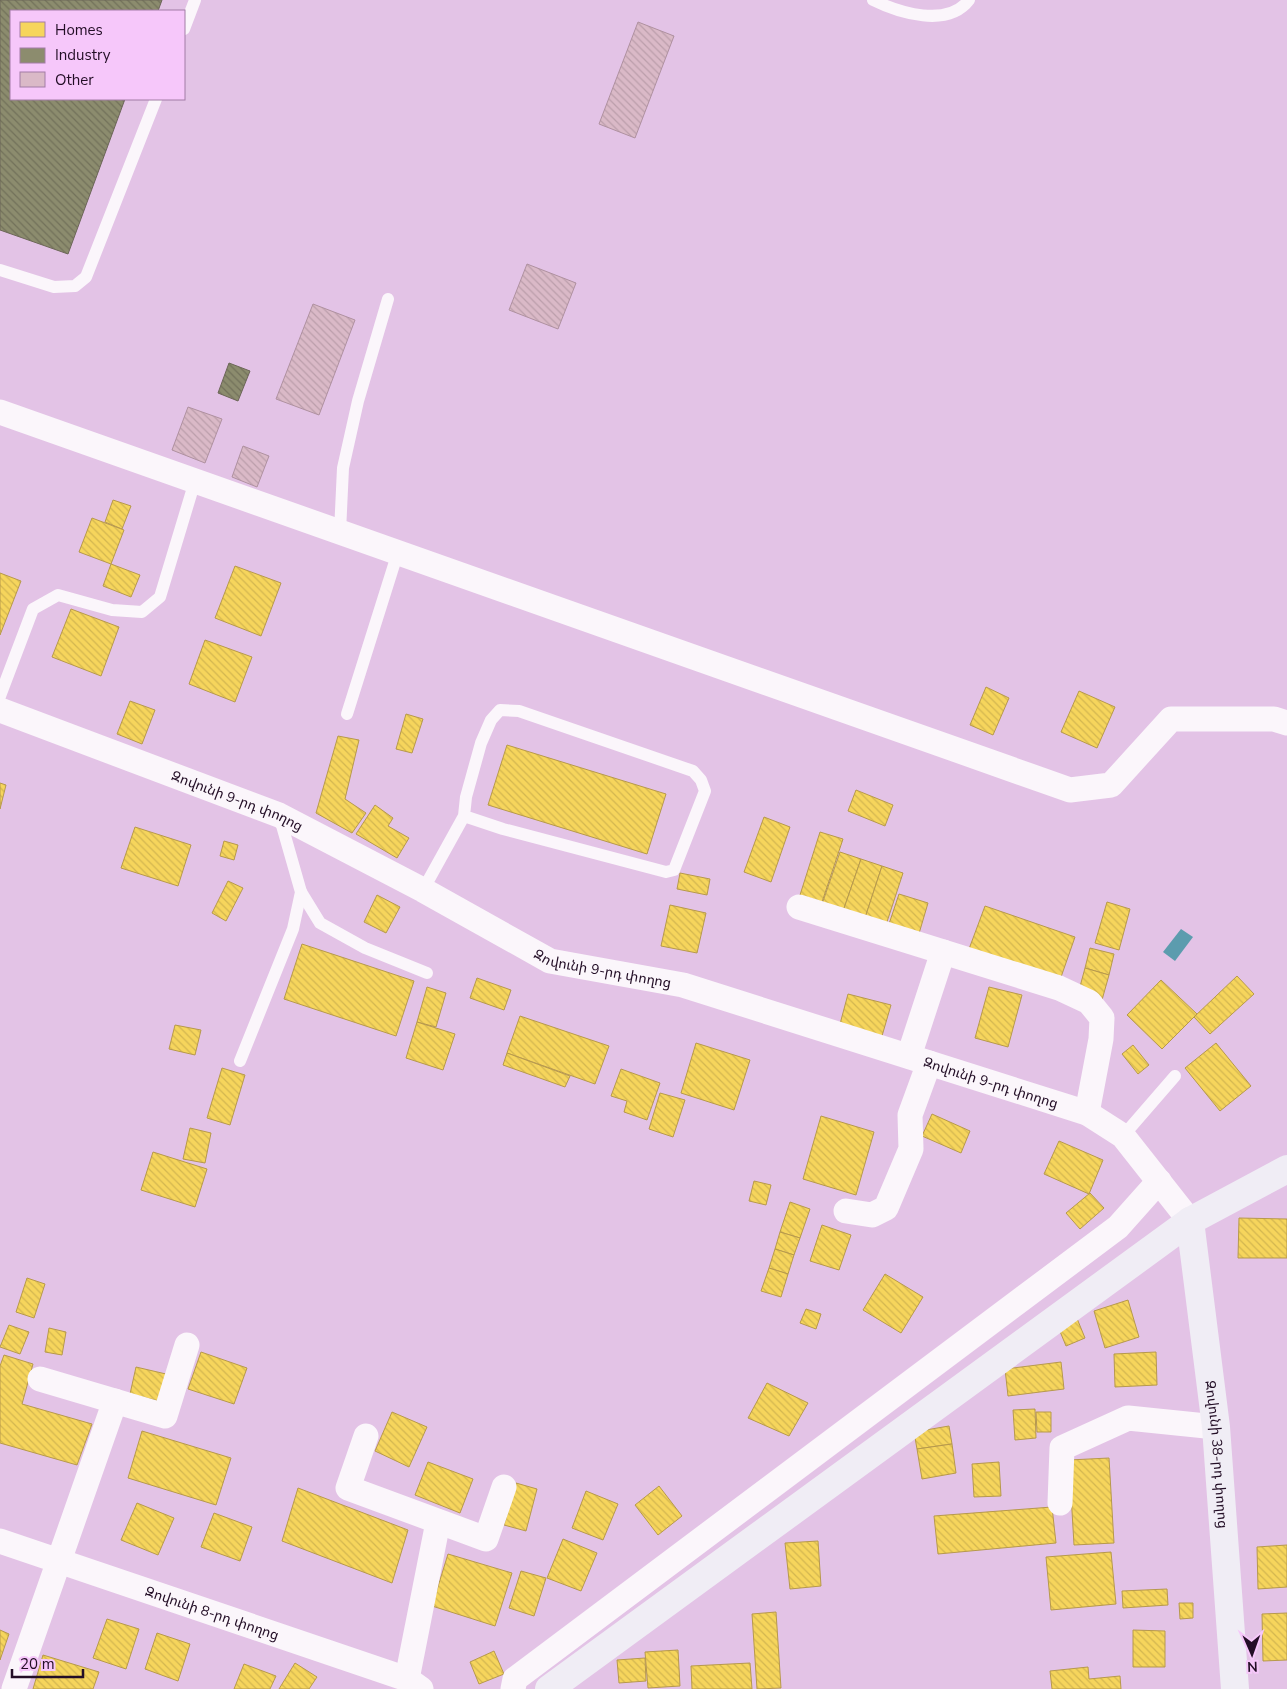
<svg xmlns="http://www.w3.org/2000/svg" width="1287" height="1689" font-family="'Nunito Sans','Noto Sans Armenian',sans-serif">
<style>
.water{fill:#5c9cae}
.homes{fill:url(#homes-back-hatch);stroke:#b7994c}
.industry{fill:url(#industry-back-hatch);stroke:#6c6658}
.building{fill:url(#building-back-hatch);stroke:#af91a0}
.lines{fill:none;stroke-linecap:round;stroke-linejoin:round}
.lane{stroke:#fbf6fb;stroke-width:12}
.street{stroke:#fbf6fb;stroke-width:25}
.secondary{stroke:#f0edf5;stroke-width:28}
.labels{text-anchor:middle;dominant-baseline:central;stroke-width:5;stroke-linejoin:round;paint-order:stroke}
.street-label{font-size:14px;fill:#230e26;stroke:#f6c7fa}
</style>
<defs>
<pattern id="homes-back-hatch" width="6" height="6" patternUnits="userSpaceOnUse" patternTransform="scale(1.25)"><rect width="6" height="6" fill="#f6d55c"/><path d="M-1 5l2 2M0 0l6 6M5-1l2 2" fill="none" stroke="#d3b650"/></pattern>
<pattern id="industry-back-hatch" width="6" height="6" patternUnits="userSpaceOnUse" patternTransform="scale(1.25)"><rect width="6" height="6" fill="#8c8c6e"/><path d="M-1 5l2 2M0 0l6 6M5-1l2 2" fill="none" stroke="#72715a"/></pattern>
<pattern id="building-back-hatch" width="6" height="6" patternUnits="userSpaceOnUse" patternTransform="scale(1.25)"><rect width="6" height="6" fill="#dab9c7"/><path d="M-1 5l2 2M0 0l6 6M5-1l2 2" fill="none" stroke="#bb9eab"/></pattern>
</defs>
<rect width="100%" height="100%" fill="#e3c3e6"/>
<polygon class="water" points="1181,929 1193,937 1175,961 1163,952"/>
<g class="homes">
<polygon points="113,500 131,506 122,529 105,522"/>
<polygon points="92,518 124,530 111,564 79,552"/>
<polygon points="111,564 140,575 131,597 103,586"/>
<polygon points="235,566 281,583 261,636 215,618"/>
<polygon points="0,573 21,581 0,635"/>
<polygon points="71,609 119,627 101,676 52,657"/>
<polygon points="205,640 252,657 235,702 189,684"/>
<polygon points="986,687 1009,698 993,735 970,725"/>
<polygon points="1079,691 1115,707 1097,748 1061,732"/>
<polygon points="130,701 155,710 142,744 117,734"/>
<polygon points="406,714 423,719 412,753 396,749"/>
<polygon points="338,736 359,740 345,799 366,813 352,833 316,813"/>
<polygon points="507,745 666,794 647,854 488,805"/>
<polygon points="0,783 6,785 0,809"/>
<polygon points="856,790 893,805 885,826 848,811"/>
<polygon points="375,805 393,818 388,826 409,838 397,858 356,834"/>
<polygon points="764,817 790,827 771,882 744,872"/>
<polygon points="135,827 191,845 178,886 121,868"/>
<polygon points="820,832 843,839 822,902 800,895"/>
<polygon points="224,841 238,845 234,860 220,856"/>
<polygon points="840,852 861,859 841,917 820,910"/>
<polygon points="861,859 882,866 863,924 841,917"/>
<polygon points="882,866 903,873 884,931 863,924"/>
<polygon points="680,873 710,879 707,895 677,889"/>
<polygon points="228,881 243,888 226,921 212,913"/>
<polygon points="899,894 928,903 918,937 888,927"/>
<polygon points="377,895 400,907 386,933 364,922"/>
<polygon points="1107,902 1130,909 1119,950 1095,943"/>
<polygon points="670,905 706,913 697,953 661,946"/>
<polygon points="985,906 1075,937 1060,980 969,949"/>
<polygon points="302,944 414,981 396,1036 284,999"/>
<polygon points="1090,948 1114,954 1109,975 1085,968"/>
<polygon points="1085,968 1109,975 1102,1000 1078,994"/>
<polygon points="1237,976 1254,994 1210,1034 1194,1017"/>
<polygon points="477,978 511,990 504,1010 470,998"/>
<polygon points="1161,980 1197,1014 1162,1049 1127,1015"/>
<polygon points="427,987 446,993 436,1027 417,1022"/>
<polygon points="989,987 1022,995 1008,1047 975,1038"/>
<polygon points="848,994 891,1005 882,1036 840,1024"/>
<polygon points="520,1016 609,1046 595,1084 507,1053"/>
<polygon points="417,1022 455,1034 443,1070 406,1058"/>
<polygon points="175,1025 201,1030 195,1055 169,1049"/>
<polygon points="696,1043 750,1060 734,1110 681,1093"/>
<polygon points="1216,1043 1251,1086 1220,1111 1185,1068"/>
<polygon points="1133,1045 1149,1065 1138,1074 1122,1054"/>
<polygon points="507,1053 570,1076 565,1087 503,1065"/>
<polygon points="222,1068 245,1075 230,1125 207,1118"/>
<polygon points="621,1069 660,1083 647,1120 624,1112 627,1101 611,1096"/>
<polygon points="660,1093 685,1100 673,1137 649,1129"/>
<polygon points="932,1114 970,1131 961,1153 922,1136"/>
<polygon points="821,1116 874,1132 856,1195 803,1179"/>
<polygon points="190,1128 211,1133 205,1163 183,1159"/>
<polygon points="1059,1141 1103,1160 1089,1194 1044,1174"/>
<polygon points="153,1152 207,1169 195,1207 141,1190"/>
<polygon points="754,1181 771,1185 766,1205 749,1201"/>
<polygon points="1090,1193 1104,1208 1080,1229 1066,1213"/>
<polygon points="790,1202 810,1209 800,1238 780,1232"/>
<polygon points="1239,1218 1287,1219 1287,1258 1238,1258"/>
<polygon points="822,1225 851,1235 839,1270 810,1261"/>
<polygon points="780,1232 800,1238 794,1255 775,1249"/>
<polygon points="775,1249 794,1255 788,1274 769,1268"/>
<polygon points="769,1268 788,1274 781,1297 761,1291"/>
<polygon points="885,1274 923,1297 901,1333 863,1310"/>
<polygon points="27,1278 45,1284 34,1318 16,1312"/>
<polygon points="1128,1300 1139,1337 1105,1348 1094,1311"/>
<polygon points="806,1309 821,1314 816,1329 800,1323"/>
<polygon points="1076,1316 1085,1338 1066,1346 1057,1324"/>
<polygon points="9,1325 29,1332 20,1354 0,1347"/>
<polygon points="49,1328 66,1332 62,1355 45,1352"/>
<polygon points="201,1352 247,1368 234,1404 188,1389"/>
<polygon points="1156,1352 1157,1385 1115,1387 1114,1354"/>
<polygon points="4,1355 33,1364 22,1404 92,1424 77,1465 0,1443 0,1366"/>
<polygon points="1061,1362 1064,1389 1008,1396 1005,1369"/>
<polygon points="136,1367 166,1374 159,1401 130,1394"/>
<polygon points="767,1383 808,1403 789,1436 748,1418"/>
<polygon points="1035,1409 1036,1438 1015,1440 1013,1410"/>
<polygon points="392,1412 427,1427 409,1467 375,1451"/>
<polygon points="1036,1412 1051,1412 1051,1432 1037,1432"/>
<polygon points="949,1426 952,1444 917,1449 914,1432"/>
<polygon points="142,1431 231,1458 216,1505 128,1478"/>
<polygon points="952,1444 956,1473 922,1479 917,1449"/>
<polygon points="1109,1458 1114,1543 1074,1545 1069,1460"/>
<polygon points="428,1462 473,1479 460,1513 415,1495"/>
<polygon points="999,1462 1001,1496 974,1497 972,1464"/>
<polygon points="516,1483 537,1489 526,1531 504,1525"/>
<polygon points="659,1486 682,1516 658,1535 635,1505"/>
<polygon points="298,1488 408,1530 392,1583 282,1541"/>
<polygon points="586,1491 618,1504 603,1540 572,1528"/>
<polygon points="137,1503 174,1518 158,1555 121,1540"/>
<polygon points="1052,1507 1056,1543 938,1554 934,1516"/>
<polygon points="214,1513 252,1527 240,1561 201,1547"/>
<polygon points="563,1539 597,1553 581,1591 547,1578"/>
<polygon points="818,1541 821,1586 790,1589 785,1543"/>
<polygon points="1287,1545 1287,1587 1258,1589 1257,1547"/>
<polygon points="1111,1552 1116,1604 1051,1610 1046,1557"/>
<polygon points="448,1554 512,1573 495,1626 432,1606"/>
<polygon points="521,1571 546,1578 534,1616 509,1608"/>
<polygon points="1167,1589 1168,1605 1123,1608 1122,1591"/>
<polygon points="1179,1603 1193,1603 1193,1618 1180,1619"/>
<polygon points="776,1612 781,1688 757,1689 752,1614"/>
<polygon points="1287,1613 1287,1660 1263,1661 1262,1614"/>
<polygon points="107,1619 139,1629 126,1669 93,1658"/>
<polygon points="0,1630 9,1634 0,1660"/>
<polygon points="1133,1630 1165,1631 1165,1667 1133,1667"/>
<polygon points="157,1633 190,1644 178,1681 145,1669"/>
<polygon points="678,1650 680,1686 648,1688 645,1652"/>
<polygon points="494,1651 504,1674 479,1684 470,1662"/>
<polygon points="43,1655 99,1672 93,1689 33,1689"/>
<polygon points="645,1658 646,1681 619,1683 617,1660"/>
<polygon points="295,1663 317,1677 309,1689 279,1689"/>
<polygon points="750,1663 752,1689 692,1689 691,1666"/>
<polygon points="244,1664 276,1676 270,1689 234,1689"/>
<polygon points="1088,1667 1089,1679 1120,1676 1121,1689 1052,1689 1050,1671"/>
</g>
<g class="industry">
<polygon points="0,0 162,0 158,11 11,11 11,99 125,99 68,254 0,230"/>
<polygon points="229,363 250,371 238,401 218,393"/>
</g>
<g class="building">
<polygon points="638,22 674,36 635,138 599,124"/>
<polygon points="527,264 576,283 558,329 509,310"/>
<polygon points="313,304 355,320 319,415 276,399"/>
<polygon points="188,407 222,419 205,463 172,450"/>
<polygon points="243,446 269,456 257,487 232,477"/>
</g>
<g class="lines">
<g class="lane">
<path d="M 873,0 C 899,13 948,28 969,0"/>
<polyline points="184,29 195,0"/>
<polyline points="0,270 54,287 75,286 86,277 156,99"/>
<polyline points="340,532 343,468 358,401 388,299"/>
<polyline points="0,696 33,609 58,595 112,610 142,612 160,597 195,481"/>
<polyline points="347,714 398,552"/>
<polyline points="423,890 464,816 466,797 481,743 491,720 500,710 519,711 693,771 701,780 705,791 674,870 666,872 503,829 464,816"/>
<polyline points="301,892 320,923 365,948 427,973"/>
<polyline points="240,1061 293,929 301,892 279,815"/>
<polyline points="1123,1136 1175,1076"/>
</g>
<g class="street">
<polyline points="0,412 1070,790 1111,785 1171,719 1274,719 1287,723"/>
<path id="s1" d="M 0,710 L 279,815 L 423,890 L 550,961 L 683,985 L 1087,1113 L 1123,1136 L 1190,1221"/>
<polyline points="799,907 1059,988 1089,1002 1102,1018 1101,1039 1087,1113"/>
<polyline points="909,1056 943,952"/>
<polyline points="846,1211 872,1215 886,1208 911,1149 910,1115 929,1063"/>
<polyline points="40,1379 165,1416 187,1345"/>
<polyline points="366,1436 348,1488 486,1539 504,1487"/>
<polyline points="1060,1503 1062,1448 1128,1418 1216,1427"/>
<path id="s2" d="M 0,1541 L 407,1679 L 421,1689"/>
<polyline points="407,1679 438,1522"/>
<polyline points="14,1689 115,1401"/>
<polyline points="513,1689 515,1679 1118,1227 1159,1181"/>
</g>
<g class="secondary">
<path id="s3" d="M 1190,1221 L 1216,1427 L 1235,1689"/>
<polyline points="549,1689 1190,1221 1287,1169"/>
</g>
</g>
<g class="labels">
<g class="street-label">
<text stroke="none"><textPath href="#s1" startOffset="254">Զովունի 9-րդ փողոց</textPath></text>
<text stroke="none"><textPath href="#s1" startOffset="659">Զովունի 9-րդ փողոց</textPath></text>
<text stroke="none"><textPath href="#s1" startOffset="1064">Զովունի 9-րդ փողոց</textPath></text>
<text stroke="none"><textPath href="#s3" startOffset="235">Զովունի 38-րդ փողոց</textPath></text>
<text stroke="none"><textPath href="#s2" startOffset="224">Զովունի 8-րդ փողոց</textPath></text>
</g>
</g>
<rect x="10" y="10" width="175" height="90" fill="#f6c7fa" stroke="#a27da5"/>
<rect x="20" y="22" width="25" height="15" fill="#f6d55c" stroke="#a27da5"/>
<text x="55" y="35" font-size="15" fill="#230e26">Homes</text>
<rect x="20" y="48" width="25" height="15" fill="#8c8c6e" stroke="#a27da5"/>
<text x="55" y="60" font-size="15" fill="#230e26">Industry</text>
<rect x="20" y="72" width="25" height="15" fill="#dab9c7" stroke="#a27da5"/>
<text x="55" y="85" font-size="15" fill="#230e26">Other</text>
<g transform="translate(1252 1654) rotate(178)" stroke="#f6c7fa" stroke-width="4" paint-order="stroke">
<path d="M0-4L9 19L0 12L-9 19Z" fill="#230e26"/>
<text y="-8" font-size="14" font-weight="bold" text-anchor="middle" fill="#230e26">N</text>
</g>
<path d="M12 1669v8h71v-8" fill="none" stroke="#230e26" stroke-width="2.5"/>
<text x="20" y="1669" font-size="15" fill="#230e26" stroke="#f6c7fa" stroke-width="4" paint-order="stroke">20 m</text>
</svg>
